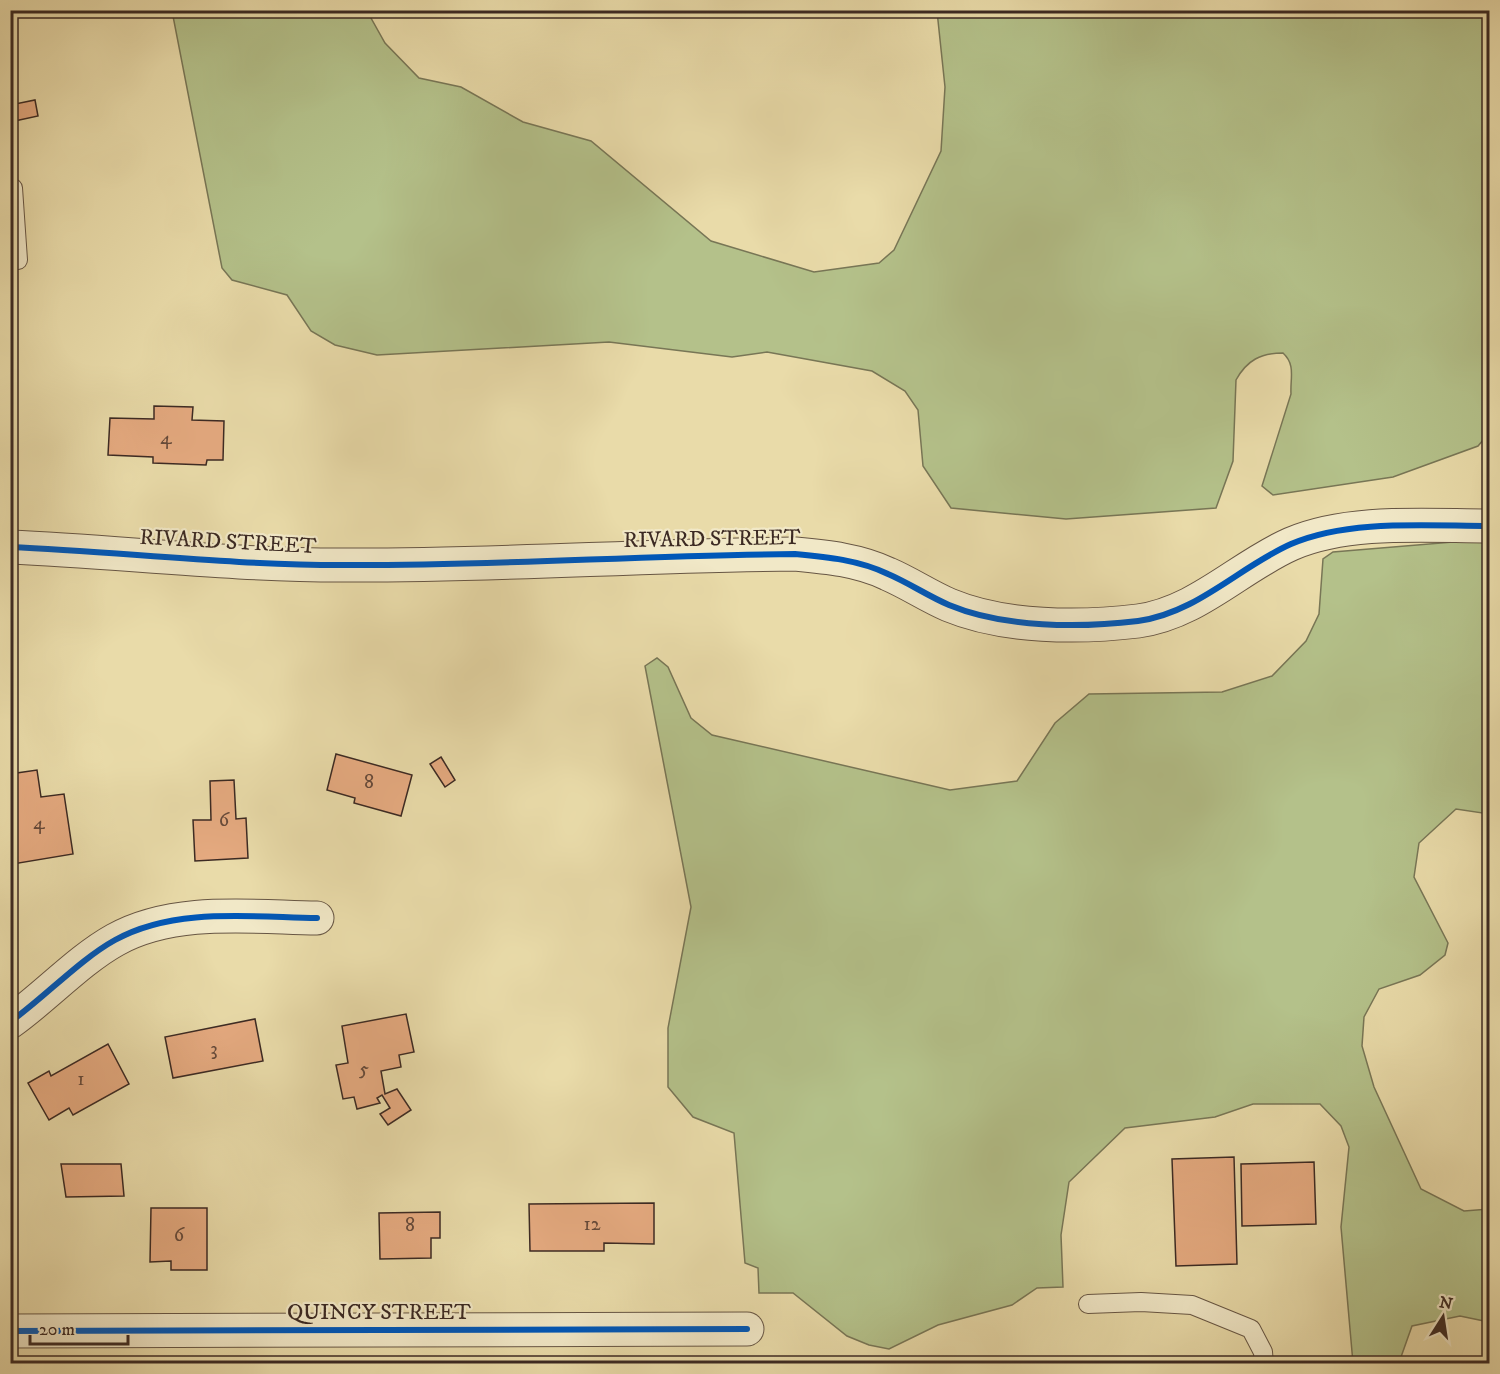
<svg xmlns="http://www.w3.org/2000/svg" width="1500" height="1374" font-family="'IM FELL DW Pica',serif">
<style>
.green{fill:#b4c18a;stroke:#787656;stroke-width:1.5}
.building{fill:#e5aa80;stroke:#3c2a23;stroke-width:1.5}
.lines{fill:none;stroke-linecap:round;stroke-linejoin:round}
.lane-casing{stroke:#675644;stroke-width:20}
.street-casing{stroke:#675644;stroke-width:35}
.lane{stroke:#f1e8c7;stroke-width:18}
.street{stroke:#f1e8c7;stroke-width:33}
.cycleway-casing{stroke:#f1e8c7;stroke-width:10}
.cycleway{stroke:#0057b8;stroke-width:6}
.labels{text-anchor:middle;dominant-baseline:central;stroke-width:4.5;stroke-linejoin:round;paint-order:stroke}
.number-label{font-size:20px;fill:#664a3a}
.street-label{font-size:22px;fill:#3c2a23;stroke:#f1e8c7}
</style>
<rect width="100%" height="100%" fill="#e9dba9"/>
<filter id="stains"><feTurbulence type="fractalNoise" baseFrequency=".00333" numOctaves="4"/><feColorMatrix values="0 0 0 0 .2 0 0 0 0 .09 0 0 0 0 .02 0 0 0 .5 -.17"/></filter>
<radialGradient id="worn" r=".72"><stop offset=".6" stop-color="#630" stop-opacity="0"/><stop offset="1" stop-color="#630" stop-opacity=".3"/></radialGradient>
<g class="green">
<path d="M 172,11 L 367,11 L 385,43 L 419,78 L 461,87 L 523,122 L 591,141 L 711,241 L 814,272 L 879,263 L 894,250 L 941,151 L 945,87 L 937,11 L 1489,11 L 1489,433 L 1478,446 L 1393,477 L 1273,495 L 1262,486 L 1291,394 C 1290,378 1296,365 1283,353 C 1261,353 1247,360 1236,380 L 1233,461 L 1216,508 L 1066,519 L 951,508 L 923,466 L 918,410 L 905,391 L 872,371 L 767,352 L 732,357 L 609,342 L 377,355 L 335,345 L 311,331 L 287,295 L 232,280 L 222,268 Z"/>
<polygon points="1489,539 1489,814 1456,809 1419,843 1414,877 1448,943 1445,955 1420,975 1379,989 1364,1017 1362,1046 1374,1087 1421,1189 1464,1211 1489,1209 1489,1322 1460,1316 1412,1326 1401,1357 1404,1363 1353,1363 1341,1227 1349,1147 1341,1126 1320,1104 1253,1104 1215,1117 1125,1128 1069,1182 1061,1235 1063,1287 1037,1288 1012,1305 938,1325 889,1349 869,1345 847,1336 793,1293 759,1293 758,1268 745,1263 734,1133 693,1117 668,1087 668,1028 691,907 645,666 657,658 668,667 691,718 712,735 950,790 1017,781 1055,723 1089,694 1222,692 1272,676 1306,641 1319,614 1323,559 1333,552"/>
</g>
<g class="building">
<polygon points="35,100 38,116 10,122 10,105"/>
<polygon points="154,406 193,407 192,420 224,421 223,460 207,460 206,465 153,463 153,457 108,455 110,418 154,419"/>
<polygon points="336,754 412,775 401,816 354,803 355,798 327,790"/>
<polygon points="441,757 455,780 445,787 430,764"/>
<polygon points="37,770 41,797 64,794 73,854 13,864 10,848 10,774"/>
<polygon points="234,780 236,819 246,818 248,858 195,861 193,820 211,820 210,781"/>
<polygon points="406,1014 414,1052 399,1055 401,1067 381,1071 385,1094 397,1089 411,1110 388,1125 380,1114 390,1108 382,1095 377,1098 380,1103 357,1109 354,1097 343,1099 336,1065 348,1063 342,1026"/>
<polygon points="255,1019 263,1061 173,1078 165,1037"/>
<polygon points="108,1044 129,1084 73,1115 69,1108 49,1120 28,1083 49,1071 51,1076"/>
<polygon points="1234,1157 1237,1264 1176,1266 1172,1159"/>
<polygon points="1314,1162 1316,1224 1242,1226 1241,1164"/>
<polygon points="61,1164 121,1164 124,1196 66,1197"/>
<polygon points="654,1203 654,1244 604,1243 604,1251 530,1251 529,1204"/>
<polygon points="151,1208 207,1208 207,1270 171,1270 171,1261 150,1262"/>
<polygon points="440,1212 440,1238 431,1238 431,1258 380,1259 379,1213"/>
<polygon points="754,1357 754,1364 701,1364 700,1360"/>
</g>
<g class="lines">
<g class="lane-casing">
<g id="lane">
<polyline points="10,188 13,188 18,260"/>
<polyline points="1088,1304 1141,1302 1192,1305 1251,1329 1263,1352 1264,1364"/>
</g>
</g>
<g class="street-casing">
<g id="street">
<path d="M 10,547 C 121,552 231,565 341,565 C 493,566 644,555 795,554 C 827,557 859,560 888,574 C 909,583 928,596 949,605 C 1004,628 1080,628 1138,621 C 1197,613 1239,567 1291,544 C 1349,519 1427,526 1490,526"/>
<path d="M 10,1022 C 44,998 79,960 115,940 C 174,907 251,917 317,918"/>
<polyline points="10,1331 747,1329"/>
</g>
</g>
<use href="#lane" class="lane"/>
<use href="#street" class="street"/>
<g class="cycleway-casing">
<g id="cycleway">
<path d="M 10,547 C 121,552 231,565 341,565 C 493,566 644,555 795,554 C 827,557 859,560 888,574 C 909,583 928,596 949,605 C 1004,628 1080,628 1138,621 C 1197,613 1239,567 1291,544 C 1349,519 1427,526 1490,526"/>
<path d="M 10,1022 C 44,998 79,960 115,940 C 174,907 251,917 317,918"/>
<polyline points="10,1331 747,1329"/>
</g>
</g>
<use href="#cycleway" class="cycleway"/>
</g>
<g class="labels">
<g class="number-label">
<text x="166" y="438">4</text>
<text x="369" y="782">8</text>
<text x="224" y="820">6</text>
<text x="39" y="823">4</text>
<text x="214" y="1049">3</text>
<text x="364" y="1069">5</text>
<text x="81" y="1079">1</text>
<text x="592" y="1224">12</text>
<text x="410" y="1225">8</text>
<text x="179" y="1235">6</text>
</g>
<g class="street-label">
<text transform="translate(712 539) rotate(-1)">RIVARD STREET</text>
<text transform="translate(228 542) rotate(3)">RIVARD STREET</text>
<text x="379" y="1312">QUINCY STREET</text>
</g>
</g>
<rect width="1500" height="1374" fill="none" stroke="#e9dba9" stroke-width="36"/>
<rect x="12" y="12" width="1476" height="1350" fill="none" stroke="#3c2a23" stroke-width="3"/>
<rect x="18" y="18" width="1464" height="1338" fill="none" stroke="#3c2a23" stroke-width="1.5"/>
<g transform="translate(1443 1317) rotate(12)" stroke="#f1e8c7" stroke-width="4.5" paint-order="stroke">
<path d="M0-4.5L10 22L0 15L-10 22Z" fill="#3c2a23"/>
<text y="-9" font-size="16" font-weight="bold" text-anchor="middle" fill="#3c2a23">N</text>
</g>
<path d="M30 1335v9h98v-9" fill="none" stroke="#3c2a23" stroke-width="3"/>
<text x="39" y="1335" font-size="18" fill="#3c2a23" stroke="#f1e8c7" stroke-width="4.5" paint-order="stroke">20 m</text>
<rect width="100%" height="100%" filter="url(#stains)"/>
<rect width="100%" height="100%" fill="url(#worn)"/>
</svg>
